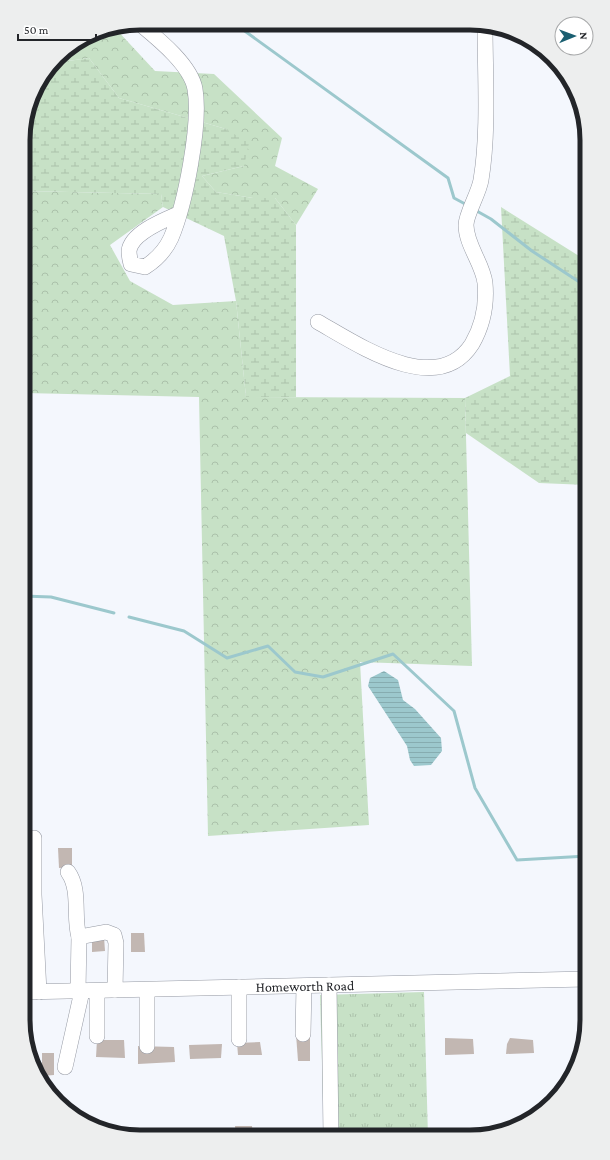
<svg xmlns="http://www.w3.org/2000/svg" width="610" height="1160" font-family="'Crimson Pro',serif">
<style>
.grass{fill:url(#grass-tufts)}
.forest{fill:url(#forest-crowns)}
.wetland{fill:url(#wetland-marsh)}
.water{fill:url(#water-rules)}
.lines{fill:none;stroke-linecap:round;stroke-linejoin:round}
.stream{stroke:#9cc8cd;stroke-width:3}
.building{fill:#c2b7b2}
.minor-casing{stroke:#9599a3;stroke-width:16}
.minor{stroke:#fff;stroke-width:15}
.labels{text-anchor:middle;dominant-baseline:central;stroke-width:3;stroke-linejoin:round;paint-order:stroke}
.street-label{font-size:14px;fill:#232529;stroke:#fff}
.rim{fill:none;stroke:#232529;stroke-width:5}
</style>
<defs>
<pattern id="grass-tufts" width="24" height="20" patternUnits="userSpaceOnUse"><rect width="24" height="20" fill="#c7e1c6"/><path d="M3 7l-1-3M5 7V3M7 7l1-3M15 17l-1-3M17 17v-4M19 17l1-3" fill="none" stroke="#abc1aa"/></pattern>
<pattern id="forest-crowns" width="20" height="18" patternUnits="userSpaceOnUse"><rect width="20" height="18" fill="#c7e1c6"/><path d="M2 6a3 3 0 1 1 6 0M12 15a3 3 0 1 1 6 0" fill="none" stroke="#abc1aa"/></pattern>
<pattern id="wetland-marsh" width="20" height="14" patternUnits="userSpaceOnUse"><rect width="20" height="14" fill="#c7e1c6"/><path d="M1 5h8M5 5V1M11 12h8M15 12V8" fill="none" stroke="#abc1aa"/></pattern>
<pattern id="water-rules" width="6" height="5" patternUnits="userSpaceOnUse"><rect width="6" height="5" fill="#9cc8cd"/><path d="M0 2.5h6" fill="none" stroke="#86acb0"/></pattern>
</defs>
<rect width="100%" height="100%" fill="#f4f7fd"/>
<polygon class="grass" points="424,992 428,1137 324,1137 320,995"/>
<g class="forest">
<path d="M 115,28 L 155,71 L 214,74 L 282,138 L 275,166 L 318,189 L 296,225 L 275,198 L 253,198 L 216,192 L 202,176 L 244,166 L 226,129 L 119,98 L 89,58 L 54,63 C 69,44 91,33 115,28 Z"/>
<polygon points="24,191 161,194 163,207 110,245 130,281 173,305 236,301 246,397 465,398 472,666 360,662 369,825 208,836 199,397 24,393"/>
</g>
<g class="wetland">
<polygon points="89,58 119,98 226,129 249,143 244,166 202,176 216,192 253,198 275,198 296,225 296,397 246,397 236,301 224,236 163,207 161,194 24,191 24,125 35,88 54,63"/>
<polygon points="501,207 587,261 587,485 539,483 466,433 465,398 510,376"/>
</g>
<polygon class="water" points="384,671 398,680 403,700 415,709 441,738 442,751 431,765 414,766 410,760 407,746 368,686 370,678"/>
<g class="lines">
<g class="stream">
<polyline points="235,24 448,178 454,198 467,205"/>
<polyline points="475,210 491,219 532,251 587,287"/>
<polyline points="23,596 51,597 114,613"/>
<polyline points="129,617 184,631 227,658 268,646 295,672 323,677 393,654 454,711 475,788 517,860 587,856"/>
</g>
</g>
<g class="building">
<polygon points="23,783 30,783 31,829 23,829"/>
<polygon points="58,848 72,848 72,867 59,868"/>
<polygon points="131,933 144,933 145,952 131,952"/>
<polygon points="26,935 26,955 23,955 23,936"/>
<polygon points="104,937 105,951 92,952 92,938"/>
<polygon points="296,1034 310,1034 310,1061 298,1061"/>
<polygon points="445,1038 473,1039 474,1054 445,1055"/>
<polygon points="510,1038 533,1040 534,1053 506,1054 507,1044"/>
<polygon points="97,1040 124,1040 125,1058 96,1057"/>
<polygon points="260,1042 262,1055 238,1055 237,1043"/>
<polygon points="222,1044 221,1058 190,1059 189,1045"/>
<polygon points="138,1046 174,1047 175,1062 138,1064"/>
<polygon points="42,1053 54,1053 54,1075 42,1076"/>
<polygon points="235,1126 252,1126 253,1136 236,1136"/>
</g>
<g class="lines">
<g class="minor-casing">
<g id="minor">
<path d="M 139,23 C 157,38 191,65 195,89 C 201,125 185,205 171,238 C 165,251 156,260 145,267 L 131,264 C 130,260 129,255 129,251 C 131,233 164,220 178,214"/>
<path d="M 318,322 C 357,344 437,399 472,344 C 483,325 487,305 485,283 C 483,264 466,245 466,225 C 466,214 479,193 481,180 C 489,132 485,74 485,25"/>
<polyline points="34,838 34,895 39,992"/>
<path d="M 68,872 C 81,890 73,917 79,937"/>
<polyline points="329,985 331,1137"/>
<polyline points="239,987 239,1039"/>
<polyline points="147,990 147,1046"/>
<polyline points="78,991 79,937 106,932 114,935 116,943 115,990"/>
<polyline points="23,992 587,979"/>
<polyline points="303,1034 304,986"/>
<polyline points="97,1036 97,991"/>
<polyline points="65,1067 82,991"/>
</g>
</g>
<use href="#minor" class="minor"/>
</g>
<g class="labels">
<g class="street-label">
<text transform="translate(305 986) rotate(-1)">Homeworth Road</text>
</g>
</g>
<path d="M0 0H610V1160H0ZM140 30H470A110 110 0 0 1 580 140V1020A110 110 0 0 1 470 1130H140A110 110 0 0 1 30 1020V140A110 110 0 0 1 140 30Z" fill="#edeeee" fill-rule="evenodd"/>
<path class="rim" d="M140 30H470A110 110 0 0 1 580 140V1020A110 110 0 0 1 470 1130H140A110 110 0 0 1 30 1020V140A110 110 0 0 1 140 30Z"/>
<g transform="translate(574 36) rotate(89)"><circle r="19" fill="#ffffff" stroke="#a7a8a9"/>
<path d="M0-3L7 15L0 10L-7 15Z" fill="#1a5f71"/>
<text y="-6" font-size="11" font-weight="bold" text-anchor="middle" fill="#232529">N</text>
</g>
<path d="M18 34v6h78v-6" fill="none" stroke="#232529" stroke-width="2"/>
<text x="24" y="34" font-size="12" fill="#232529" stroke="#ffffff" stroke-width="3" paint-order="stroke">50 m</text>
</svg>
